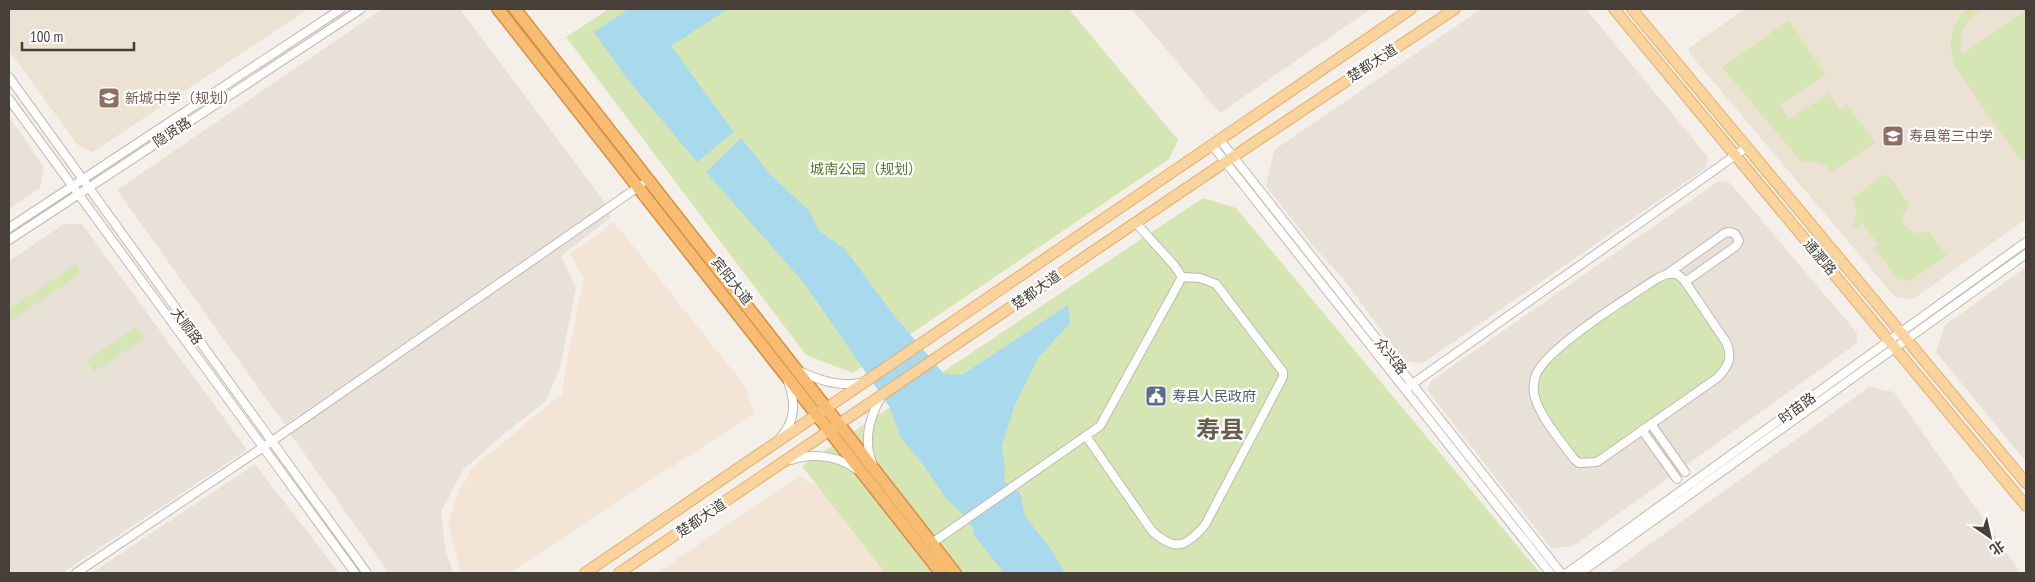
<svg xmlns="http://www.w3.org/2000/svg" width="2035" height="582" font-family="'PT Sans Narrow','Noto Sans SC',sans-serif">
<style>
.residential{fill:#e7e1d7}
.commercial{fill:#f4e4d6}
.education{fill:#ece2d4}
.green{fill:#d5e6b4}
.water{fill:#a9d9ed}
.lines{fill:none;stroke-linecap:round;stroke-linejoin:round}
.minor-casing{stroke:#c2b9af;stroke-width:10}
.major-casing{stroke:#dfaf6c;stroke-width:12}
.highway-casing{stroke:#d78e40;stroke-width:14}
.minor{stroke:#fff;stroke-width:8}
.major{stroke:#fad49c;stroke-width:10}
.highway{stroke:#f7bb71;stroke-width:11}
.labels{text-anchor:middle;dominant-baseline:central;stroke-width:4.5;stroke-linejoin:round;paint-order:stroke}
.street-label{font-size:14px;fill:#473f38;stroke:#fff}
.education-label{font-size:14px;fill:#785e54;stroke:#fff;text-anchor:start}
.park-label{font-size:14px;fill:#52772d;stroke:#fff}
.service-label{font-size:14px;fill:#4e5e75;stroke:#fff;text-anchor:start}
.town-label{font-size:24px;font-weight:bold;fill:#6a5c4f;stroke:#fff}
</style>
<rect width="100%" height="100%" fill="#f4efe9"/>
<g class="residential">
<polygon points="382,9 460,9 606,204 285,425 117,190"/>
<polygon points="1132,9 1371,9 1220,113"/>
<polygon points="1481,9 1586,9 1707,156 1706,168 1423,363 1404,361 1341,276 1314,247 1266,186 1274,150"/>
<polygon points="9,117 44,167 40,188 9,209"/>
<polygon points="1719,181 1730,183 1857,333 1857,343 1573,546 1551,548 1427,390 1431,381"/>
<polygon points="608,212 611,217 561,256 576,288 560,368 546,401 504,434 463,470 441,511 445,548 453,573 389,573 289,432"/>
<polygon points="64,224 82,224 247,450 62,573 9,573 9,261"/>
<polygon points="2026,267 2026,462 1936,352 1945,325"/>
<polygon points="1869,387 1894,392 2021,573 1610,573"/>
<polygon points="255,464 339,573 92,573"/>
</g>
<g class="commercial">
<polygon points="614,222 745,386 754,413 509,573 461,573 448,522 460,488 473,467 562,394 565,370 584,278 570,254"/>
<polygon points="800,476 840,501 896,573 657,573"/>
</g>
<g class="education">
<polygon points="9,9 308,9 93,152 78,145 9,51"/>
<polygon points="1745,9 2026,9 2026,219 1913,299 1895,297 1689,53 1689,48"/>
</g>
<g class="green">
<polygon points="609,9 1069,9 1178,140 1169,159 853,373 806,355 566,37"/>
<path d="M 1966,9 L 1982,9 C 1966,18 1957,36 1962,54 L 2024,11 L 2021,9 L 2026,9 L 2026,164 L 2016,155 L 1956,68 C 1947,47 1950,25 1966,9 Z"/>
<path d="M 1789,20 L 1826,75 L 1780,105 L 1789,119 L 1829,93 L 1840,109 L 1847,104 L 1875,143 L 1832,172 C 1824,162 1814,160 1801,162 L 1722,67 Z"/>
<path d="M 1886,174 L 1894,182 L 1909,205 L 1902,217 C 1904,232 1916,236 1929,231 L 1947,256 L 1910,281 L 1898,279 L 1874,248 L 1879,245 L 1862,223 L 1856,228 L 1853,226 L 1857,214 L 1852,198 Z"/>
<polygon points="1203,198 1236,208 1540,573 885,573 802,466"/>
<polygon points="76,264 82,273 9,322 9,309"/>
<path d="M 1669,276 L 1677,277 L 1684,284 L 1725,343 L 1728,360 L 1717,376 L 1596,459 L 1581,461 L 1577,459 C 1563,439 1543,418 1536,394 C 1527,360 1632,298 1657,281 Z"/>
<polygon points="137,327 145,338 94,372 86,361"/>
</g>
<g class="water">
<polygon points="629,9 728,9 671,46 734,132 697,162 625,76 594,32"/>
<polygon points="741,138 770,174 810,212 819,231 845,249 893,314 944,374 962,375 1068,305 1070,323 1038,358 1014,407 1002,446 1005,467 1004,481 1020,493 1025,516 1052,551 1065,573 1004,573 974,535 973,528 959,510 947,500 922,463 901,438 889,406 804,283 706,172"/>
</g>
<g class="lines">
<g class="minor-casing">
<g id="minor">
<polyline points="9,77 367,573"/>
<polyline points="9,99 355,573"/>
<polyline points="1220,140 1561,573"/>
<polyline points="1212,145 1550,573"/>
<polyline points="9,228 341,9"/>
<polyline points="9,240 361,9"/>
<path d="M 1667,274 L 1677,274 L 1684,280 L 1726,342 C 1733,357 1729,366 1717,378 L 1597,462 L 1579,463 L 1574,459 C 1560,439 1540,418 1534,394 C 1533,389 1534,380 1536,375 C 1545,349 1632,295 1658,278 Z"/>
<polyline points="1667,274 1725,233 1730,232 1735,234 1739,241 1736,246 1685,282"/>
<path d="M 799,371 C 819,380 838,387 860,383"/>
<polyline points="1408,387 1747,147"/>
<polyline points="1651,424 1685,472"/>
<polyline points="1642,430 1677,479"/>
<path d="M 1086,436 L 1152,531 C 1175,552 1186,547 1205,525 L 1283,377 L 1283,372 L 1216,284 L 1200,278 L 1182,277"/>
<path d="M 780,438 C 796,421 796,402 788,382"/>
<path d="M 791,460 C 813,453 837,455 856,469"/>
<path d="M 873,465 C 863,442 869,418 881,397"/>
<polyline points="932,543 1100,426 1182,277 1174,265 1135,222"/>
<polyline points="76,573 262,448 641,185"/>
<polyline points="1567,573 2026,242"/>
<polyline points="1580,573 2026,254"/>
</g>
</g>
<g class="major-casing">
<g id="major">
<polyline points="1614,9 2026,506"/>
<polyline points="1632,9 2026,483"/>
<polyline points="585,573 1411,9"/>
<path d="M 619,573 C 898,385 1174,194 1455,9"/>
</g>
</g>
<g class="highway-casing">
<g id="highway">
<polyline points="498,9 941,573"/>
<polyline points="515,9 955,573"/>
</g>
</g>
<use href="#minor" class="minor"/>
<use href="#major" class="major"/>
<use href="#highway" class="highway"/>
</g>
<defs>
<g id="school-square" transform="scale(1.125)"><rect x="-9" y="-9" width="18" height="18" rx="4" fill="#8d6e63" stroke="#fff"/><path d="M0-5L7-2L0 1L-7-2ZM-4 1L0 2.5L4 1V4Q0 6-4 4Z" fill="#fff"/></g>
<g id="civic-square" transform="scale(1.125)"><rect x="-9" y="-9" width="18" height="18" rx="4" fill="#5c6f8a" stroke="#fff"/><path d="M-.6-6.5H3V-4.5H.6V-3L4-1V1h2V6H-6V1h2V-1L-.6-3ZM-1.2 2.5V6h2.4V2.5Z" fill="#fff"/></g>
</defs>
<g fill-rule="evenodd">
<use href="#school-square" x="109" y="98"/>
<use href="#school-square" x="1893" y="136"/>
<use href="#civic-square" x="1156" y="396"/>
</g>
<g class="labels">
<g class="street-label">
<text transform="translate(1372 63) rotate(-33)">楚都大道</text>
<text transform="translate(172 132) rotate(-33)">隐贤路</text>
<text transform="translate(1820 257) rotate(50)">通淝路</text>
<text transform="translate(732 281) rotate(52)">宾阳大道</text>
<text transform="translate(1036 290) rotate(-35)">楚都大道</text>
<text transform="translate(187 326) rotate(54)">大顺路</text>
<text transform="translate(1391 356) rotate(52)">众兴路</text>
<text transform="translate(1797 408) rotate(-36)">时苗路</text>
<text transform="translate(701 518) rotate(-34)">楚都大道</text>
</g>
<g class="education-label">
<text x="125" y="98">新城中学（规划）</text>
<text x="1909" y="136">寿县第三中学</text>
</g>
<g class="park-label">
<text x="866" y="169">城南公园（规划）</text>
</g>
<g class="service-label">
<text x="1172" y="396">寿县人民政府</text>
</g>
<g class="town-label">
<text x="1220" y="429">寿县</text>
</g>
</g>
<rect width="2035" height="582" fill="none" stroke="#473f38" stroke-width="20"/>
<g transform="translate(1990 537) rotate(146)" stroke="#ffffff" stroke-width="4" paint-order="stroke">
<path d="M0-4L9 19L0 12L-9 19Z" fill="#473f38"/>
<text y="-8" font-size="14" font-weight="bold" text-anchor="middle" fill="#473f38">北</text>
</g>
<path d="M22 42v8h112v-8" fill="none" stroke="#473f38" stroke-width="2.5"/>
<text x="30" y="42" font-size="15" fill="#473f38" stroke="#ffffff" stroke-width="4" paint-order="stroke">100 m</text>
</svg>
